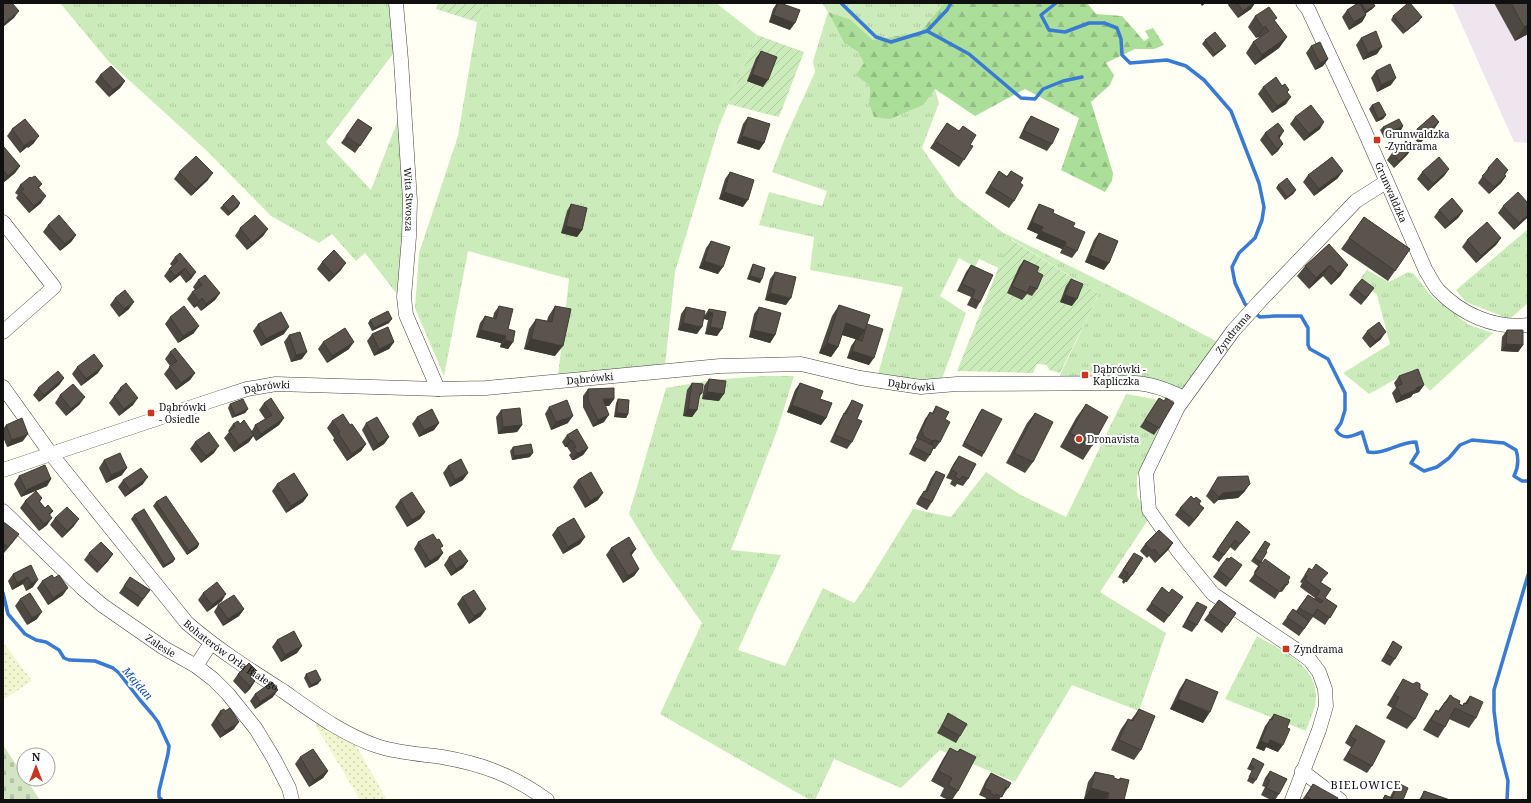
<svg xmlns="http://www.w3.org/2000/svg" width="1531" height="803" font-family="'Noto Serif',serif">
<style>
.industrial{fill:#efe5ee}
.farmland{fill:url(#farmland-dots)}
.grass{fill:url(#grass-tufts)}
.forest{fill:url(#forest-firs)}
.cemetery{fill:url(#cemetery-stones)}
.garden{fill:url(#garden-furrows)}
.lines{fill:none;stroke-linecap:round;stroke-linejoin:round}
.stream{stroke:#387ad4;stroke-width:3.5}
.minor-casing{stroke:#434343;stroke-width:15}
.minor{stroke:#fff;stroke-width:14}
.wall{fill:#4d4841}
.shaded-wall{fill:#3f3b35}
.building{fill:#5a544c;stroke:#3f3b35}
.poi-dot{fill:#c93620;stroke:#fff;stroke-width:1.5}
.labels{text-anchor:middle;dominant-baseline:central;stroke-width:4;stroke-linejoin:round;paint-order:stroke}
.poi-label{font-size:10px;fill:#101010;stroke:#fff;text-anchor:start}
.street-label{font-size:10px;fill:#101010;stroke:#fff}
.water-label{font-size:11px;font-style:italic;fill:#114caa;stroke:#fff}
.neighbourhood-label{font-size:11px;letter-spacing:1px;fill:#101010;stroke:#fff}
</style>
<defs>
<pattern id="farmland-dots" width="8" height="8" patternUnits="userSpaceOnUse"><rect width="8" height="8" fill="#f3f7d1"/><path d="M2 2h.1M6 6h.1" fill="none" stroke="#cfd3b2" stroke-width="1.8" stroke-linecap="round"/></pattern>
<pattern id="grass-tufts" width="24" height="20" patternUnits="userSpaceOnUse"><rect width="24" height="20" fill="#cbecba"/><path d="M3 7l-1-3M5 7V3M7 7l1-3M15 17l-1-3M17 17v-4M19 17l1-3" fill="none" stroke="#adc99f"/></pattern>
<pattern id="forest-firs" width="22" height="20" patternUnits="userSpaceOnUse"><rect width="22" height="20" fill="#abde98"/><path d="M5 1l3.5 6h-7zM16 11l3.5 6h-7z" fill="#92bd82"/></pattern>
<pattern id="cemetery-stones" width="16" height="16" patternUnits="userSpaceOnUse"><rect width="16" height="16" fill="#d2e4c2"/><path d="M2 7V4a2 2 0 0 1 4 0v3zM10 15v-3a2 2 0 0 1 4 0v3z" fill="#b3c3a6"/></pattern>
<pattern id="garden-furrows" width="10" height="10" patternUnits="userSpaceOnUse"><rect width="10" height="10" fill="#cbecba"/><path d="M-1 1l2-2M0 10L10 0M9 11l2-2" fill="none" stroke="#adc99f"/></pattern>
</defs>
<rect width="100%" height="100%" fill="#fffff3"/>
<polygon class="industrial" points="1452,3 1528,3 1528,143 1514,142"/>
<g class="farmland">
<polygon points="3,642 32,681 3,700"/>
<polygon points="315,720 356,745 387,800 360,800 316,726"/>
</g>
<g class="grass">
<polygon points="60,3 393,3 396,50 326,142 371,190 399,117 406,182 400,298 365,253 356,261 332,234 319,243 271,216 207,151 109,62"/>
<polygon points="484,3 716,3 757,35 719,126 675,272 665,366 558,376 569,279 468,251 444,376 415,308 419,253 458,136 477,22"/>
<polygon points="822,3 944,3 920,32 873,40 850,19 828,12 844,43 858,52 864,63 870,86 869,103 935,89 939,103 922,148 956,197 1002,232 1142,302 1216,341 1184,391 1059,377 1099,294 1011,239 999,268 979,259 975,267 959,258 940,296 966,313 942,379 918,381 878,374 903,287 810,270 814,237 759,225 769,192 822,206 827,191 772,172 785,138 815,72 813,61 828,12"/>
<polygon points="1528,229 1528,303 1510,319 1466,302 1456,290"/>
<polygon points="1367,270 1389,282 1408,272 1414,274 1432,297 1469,325 1493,333 1430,391 1412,370 1369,394 1343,373 1390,344 1377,295 1360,279"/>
<polygon points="763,376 794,376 777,431 731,550 781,555 738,650 785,666 823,588 854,603 862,592 913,509 951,517 986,472 1019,494 1066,517 1126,394 1154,399 1171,408 1137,476 1137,496 1150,517 1100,592 1166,633 1139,711 1072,685 1015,782 940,750 901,788 834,759 815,800 810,800 660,714 702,623 654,555 629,514 666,388 712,380"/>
<path d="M 1257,636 C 1281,650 1317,665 1316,698 C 1316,707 1309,722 1306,731 L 1225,699 Z"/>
</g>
<polygon class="forest" points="944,3 1087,3 1096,14 1122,16 1144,41 1149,38 1145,31 1153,28 1164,45 1154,49 1135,49 1106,63 1114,75 1110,85 1091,102 1113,173 1112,181 1105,192 1061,170 1079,118 1025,89 975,116 935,89 923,105 890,119 874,117 869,103 870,86 856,75 864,63 858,52 844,43 828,12 850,19 873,40 920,32"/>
<polygon class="cemetery" points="3,745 24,776 24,779 26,779 40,800 3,800"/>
<g class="garden">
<polygon points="438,3 484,3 477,22 436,9"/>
<polygon points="757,35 804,52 779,117 728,104"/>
<polygon points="1010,239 1099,294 1060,373 1049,370 1047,365 1037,364 1033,373 957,371"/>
</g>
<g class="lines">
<g class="stream">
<polyline points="841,3 876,37 891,42 927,31 947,10 951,3"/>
<polyline points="1056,3 1041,15 1049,30 1065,32 1089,23 1104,23 1117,28 1121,39 1122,55 1130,63 1167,60 1186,66 1204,80 1231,111 1259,183 1264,207 1262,220 1255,238 1239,253 1232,267 1235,283 1245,304 1249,307"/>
<polyline points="927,31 969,54 1021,98 1035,99 1043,89 1063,81 1082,77"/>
<path d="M 1253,312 L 1260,317 L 1275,316 L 1301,316 L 1308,328 L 1308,345 L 1310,349 L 1328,359 L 1345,393 L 1345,410 L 1341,423 L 1336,430 C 1342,441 1353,436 1362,432 L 1368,452 C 1384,455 1399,442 1416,442 L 1418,452 L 1411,463 L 1424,471 L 1437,467 L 1449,458 L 1460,445 L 1472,440 L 1504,443 L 1516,450 C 1519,459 1518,468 1514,476 L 1522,481 L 1528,481"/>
<polyline points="3,593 8,614 25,634 36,640 46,642 59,650 64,658 69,660 95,661 113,668 119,673 140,700 152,714 158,722 169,746 168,754 159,791 159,797 162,800"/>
<polyline points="1507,800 1508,781 1498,742 1494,711 1494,690 1528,575"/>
</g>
<g class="minor-casing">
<g id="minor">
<path id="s1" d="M 396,3 L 401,60 L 410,201 L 409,237 L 404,297 L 406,315 L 438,389"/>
<path id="s2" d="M 1303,3 L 1308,9 L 1361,123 L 1426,271 C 1430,277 1433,284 1438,290 C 1461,314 1494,329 1528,325"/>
<polyline points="3,222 54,287 3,332"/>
<path id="s3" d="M 3,387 L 51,454 L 187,623 C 217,649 250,670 283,691 C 313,712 342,734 377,746 C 398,753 420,754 442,757 C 483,764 514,776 547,800"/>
<path id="s4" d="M 3,470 L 216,399 L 247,389 L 276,384 L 438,389 L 486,388 L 720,366 L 801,364 L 860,378 L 921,387 L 957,384 L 1135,383 C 1153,384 1168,390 1184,398"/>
<path id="s5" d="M 3,511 L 82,588 L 102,605 L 164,648 L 196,666 L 213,679 L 228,694 L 256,729 L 274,759 L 289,788 L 292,800"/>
<polyline points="196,666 211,643"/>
<polyline points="1302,771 1340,800"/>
<path id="s6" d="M 1292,800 L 1319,730 L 1326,706 L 1325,689 L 1319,672 L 1310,660 L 1295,649 L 1213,594 L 1178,551 L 1149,510 L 1146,473 L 1178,407 L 1233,331 L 1261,300 L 1356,201 L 1386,182"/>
</g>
</g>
<use href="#minor" class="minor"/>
</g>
<g class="wall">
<polygon points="777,3 790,30 769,22 773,9"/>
<polygon points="1200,3 1206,3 1202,6"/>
<polygon points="1229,3 1255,3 1251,9 1238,18 1228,5"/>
<polygon points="1356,3 1373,3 1375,6 1372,9 1366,13 1366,15 1362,22 1349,30 1342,17 1347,10 1357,4"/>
<polygon points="1494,3 1528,3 1528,34 1515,41"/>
<polygon points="1255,16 1275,21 1287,37 1279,48 1255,65 1246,53 1253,42 1259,38 1258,37 1256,38 1248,27"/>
<polygon points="1393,16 1419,21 1403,34 1391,20"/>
<polygon points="1361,38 1377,54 1363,60 1356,45"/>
<polygon points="1205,40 1223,49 1213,57 1202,44"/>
<polygon points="1311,46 1328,59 1323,66 1315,70 1306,53"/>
<polygon points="761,51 763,87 747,81 756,58"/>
<polygon points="1376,71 1391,85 1377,92 1371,78"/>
<polygon points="100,75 125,81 120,88 109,97 95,82"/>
<polygon points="1282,86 1289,90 1287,92 1286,104 1272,113 1258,94 1263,87"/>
<polygon points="1372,105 1386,115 1383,119 1376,122 1369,109"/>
<polygon points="1031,116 1052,144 1047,151 1019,138 1026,123"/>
<polygon points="748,117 764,143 759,150 737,143 743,124"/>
<polygon points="1295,117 1320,129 1304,141 1290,124"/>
<polygon points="25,119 34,143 28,148 27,147 20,153 7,136 12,129"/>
<polygon points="358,119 372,128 355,153 341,143"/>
<polygon points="1439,122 1434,129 1419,144 1412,136 1417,129"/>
<polygon points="947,123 970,145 973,146 959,167 930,148"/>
<polygon points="1403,126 1401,130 1384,138 1380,130 1383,127"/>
<polygon points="1265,133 1279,139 1278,151 1272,156 1260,140"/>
<polygon points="3,148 20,166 15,173 3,183"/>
<polygon points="1412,148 1407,155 1394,168 1387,160 1392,153"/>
<polygon points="1488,168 1508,170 1505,175 1506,176 1501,183 1489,194 1478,183"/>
<polygon points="1449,169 1444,176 1428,191 1417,179 1422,172"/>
<polygon points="999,171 1007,176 1011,171 1020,183 1014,201 1009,208 985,193"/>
<polygon points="179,172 208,180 191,196 174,179"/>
<polygon points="730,172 743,207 719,199 725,179"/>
<polygon points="1308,175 1338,178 1314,196 1303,182"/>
<polygon points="42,184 39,188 41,203 29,213 16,198 18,195 15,193 20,185"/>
<polygon points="1278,185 1296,190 1293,194 1285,200 1276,188"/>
<polygon points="240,203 238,207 228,216 220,208 223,205"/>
<polygon points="571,204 582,230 577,237 561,233 567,211"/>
<polygon points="1039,204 1073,227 1077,251 1072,258 1060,253 1062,249 1036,238 1038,234 1027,229 1035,211"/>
<polygon points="1503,206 1528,217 1514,230 1498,213"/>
<polygon points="1439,210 1463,211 1458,218 1445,229 1434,217"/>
<polygon points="1364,217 1410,249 1388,281 1341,249"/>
<polygon points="48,225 76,235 71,242 60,251 43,232"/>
<polygon points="240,228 268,229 263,236 247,250 235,236"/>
<polygon points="1099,233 1104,270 1085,262 1094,240"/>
<polygon points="1501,238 1496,245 1476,263 1462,247 1467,240"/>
<polygon points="711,241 718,274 699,268 706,248"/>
<polygon points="1329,244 1341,275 1331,285 1323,276 1309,289 1297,276 1305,266"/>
<polygon points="175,257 196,272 191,279 186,283 180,275 170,283 164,276 169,269 172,266 170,264"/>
<polygon points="1024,260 1037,272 1037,289 1032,296 1027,294 1022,300 1007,293 1019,267"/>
<polygon points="322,262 341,270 329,282 317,269"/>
<polygon points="753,264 760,283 747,279 751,268"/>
<polygon points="971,265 980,302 976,309 967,305 971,297 957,291 966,272"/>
<polygon points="775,272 786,305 765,300 770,279"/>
<polygon points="1071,279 1072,306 1060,302 1066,286"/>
<polygon points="198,280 220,293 215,300 201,311 197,306 194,308 187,299 192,292 195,290 193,287"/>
<polygon points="1354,288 1369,295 1361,305 1349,295"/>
<polygon points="115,298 129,309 119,317 110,305"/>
<polygon points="839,305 867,325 869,365 847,358 851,346 856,339 842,335 838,347 831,357 819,353 832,316"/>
<polygon points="499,306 513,342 508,349 500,347 501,343 476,337 480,323 485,316 493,318 494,313"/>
<polygon points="555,306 555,356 524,349 529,329 536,319 547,321 548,317"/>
<polygon points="686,307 697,334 678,330 681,314"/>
<polygon points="759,307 775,335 770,343 749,337 754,314"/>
<polygon points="709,309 726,312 717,336 705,334 708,320 704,319 704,316"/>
<polygon points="170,317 194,333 178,343 165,324"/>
<polygon points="370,320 389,323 372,331 368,323"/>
<polygon points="258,324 284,334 261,346 253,331"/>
<polygon points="1507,330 1523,345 1518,352 1501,351 1502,337"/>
<polygon points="1367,331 1381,339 1370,348 1362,338"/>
<polygon points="372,334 394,342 389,349 374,356 367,341"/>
<polygon points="289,335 302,359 291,362 284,342"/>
<polygon points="323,342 349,349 327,363 318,349"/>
<polygon points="170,352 195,373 190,380 176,390 164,374 170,366 165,359"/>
<polygon points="77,367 98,373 81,386 72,374"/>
<polygon points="1399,376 1424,385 1419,392 1413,394 1411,397 1396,403 1392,393 1396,388 1394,383"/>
<polygon points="64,378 59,385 39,402 33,395 38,388"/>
<polygon points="709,379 719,401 702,399 704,386"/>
<polygon points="692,383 702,393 699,397 697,410 692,417 683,416 687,390"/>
<polygon points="800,383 820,399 826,418 821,425 787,412 795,390"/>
<polygon points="120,388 133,405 119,416 109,403 115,395"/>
<polygon points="588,389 614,399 609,406 606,406 604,422 593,427 583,407 583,396"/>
<polygon points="60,395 80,404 66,416 55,403"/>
<polygon points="1159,398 1159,428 1154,435 1140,427"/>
<polygon points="618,399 628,414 626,418 614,417 616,403"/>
<polygon points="852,400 857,419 852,442 847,449 830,442 840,420"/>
<polygon points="264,403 284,418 279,425 256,441 253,436 249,442 234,452 224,438 229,432 228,431 233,424 240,424 252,431 255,425 265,419 259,410"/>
<polygon points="230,404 248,409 245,413 232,418 228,408"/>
<polygon points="1086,404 1092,446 1083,460 1060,447 1076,418"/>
<polygon points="936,406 945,419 940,442 935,449 933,449 930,455 925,462 909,454 913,446 917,439 916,438 925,419 930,412 932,413"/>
<polygon points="549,407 568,423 551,430 545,414"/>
<polygon points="982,409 984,453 982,457 962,446 979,413"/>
<polygon points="501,410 522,425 517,432 498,434 496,417"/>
<polygon points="1035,413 1033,462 1025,473 1006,463 1027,423"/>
<polygon points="417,417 439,423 434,430 419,437 412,424"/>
<polygon points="332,421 366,444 361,451 347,461 333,440 334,438 327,428"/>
<polygon points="366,423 389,437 384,444 373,451 362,430"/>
<polygon points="6,425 23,441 7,447 3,437 3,429"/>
<polygon points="567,435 588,448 583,455 574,460 572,460 569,455 571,453 567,447 565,447 562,442"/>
<polygon points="195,442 214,453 201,463 190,449"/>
<polygon points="513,447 530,457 512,460 510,451"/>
<polygon points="959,456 968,479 963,486 957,484 955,487 950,484 952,480 946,478 954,463"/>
<polygon points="104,460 122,475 106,483 99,468"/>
<polygon points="448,466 463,480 450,487 443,473"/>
<polygon points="936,471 932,502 927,510 916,504 919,498 924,491 925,491 931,478"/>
<polygon points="19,476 51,479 47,486 21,497 14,484"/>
<polygon points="1218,477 1245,491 1238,498 1218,500 1214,504 1206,496"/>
<polygon points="123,480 143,484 125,497 118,487"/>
<polygon points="578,480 598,500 585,508 573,487"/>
<polygon points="277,484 308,495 303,502 286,513 272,491"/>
<polygon points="42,498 40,502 45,508 53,511 50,515 47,525 39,531 20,508 25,501"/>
<polygon points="400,500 425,512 420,519 407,527 395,507"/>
<polygon points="156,502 199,544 197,548 187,555 153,506"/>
<polygon points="1200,504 1199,515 1189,527 1175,515 1180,508"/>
<polygon points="134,515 175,559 173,562 163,568 131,519"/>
<polygon points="55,518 74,526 62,538 50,525"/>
<polygon points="1237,521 1250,532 1235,551 1230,547 1219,562 1212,557"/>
<polygon points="3,526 19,534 3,554"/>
<polygon points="557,528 585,537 580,544 563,554 552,535"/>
<polygon points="1265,541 1266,551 1261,562 1289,582 1282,592 1280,591 1275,599 1249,581 1255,573 1254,572 1258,566 1251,561"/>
<polygon points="418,542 441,549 443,553 438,560 425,568 414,549"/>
<polygon points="1173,543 1168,550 1155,563 1149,556 1147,558 1140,551 1145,544"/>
<polygon points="611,548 636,549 631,555 639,569 634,576 623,583 606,555"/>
<polygon points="89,553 113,554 108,561 97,573 84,560"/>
<polygon points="449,557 468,561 463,568 451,576 444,565"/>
<polygon points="1129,560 1132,575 1127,582 1125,582 1124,584 1122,582 1123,580 1118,577"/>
<polygon points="31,565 33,587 26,591 23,584 12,590 8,581 13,574"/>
<polygon points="1242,565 1226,587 1213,577 1218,570"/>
<polygon points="1309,568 1323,580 1321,582 1325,598 1337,606 1325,625 1313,617 1299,636 1282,624 1293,609 1296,611 1308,595 1314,599 1315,598 1300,587 1302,583 1300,582"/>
<polygon points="130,577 150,590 138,607 119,593"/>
<polygon points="54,578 63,595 48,605 37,588 42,581"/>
<polygon points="1162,587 1169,593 1183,597 1164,623 1146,610"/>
<polygon points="203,593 222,601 207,612 198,600"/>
<polygon points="462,597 481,616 469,624 457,604"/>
<polygon points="20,599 37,619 27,625 15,606"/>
<polygon points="1219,600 1236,613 1222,633 1204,620"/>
<polygon points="1197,602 1197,625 1192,632 1182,627 1192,609"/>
<polygon points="218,605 244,609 239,616 223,626 214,612"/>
<polygon points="277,640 302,646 297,653 281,662 272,647"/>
<polygon points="1393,641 1395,659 1390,666 1381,661"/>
<polygon points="238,674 251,677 255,681 250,689 245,694 233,681"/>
<polygon points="306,674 318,684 309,688 304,678"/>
<polygon points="1186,679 1203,723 1170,709 1179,690"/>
<polygon points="1403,679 1415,719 1407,729 1386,718 1392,708 1387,705 1396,690"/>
<polygon points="255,694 273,697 255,709 250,701"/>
<polygon points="1450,695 1459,704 1463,705 1464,703 1465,703 1470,696 1476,718 1469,728 1449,719 1445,727 1438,738 1423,730 1429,720 1436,710 1438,711"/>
<polygon points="1139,709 1141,750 1134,760 1111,750 1121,729 1128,719 1131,720"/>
<polygon points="220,711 234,729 220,738 211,725"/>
<polygon points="948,713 960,736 956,743 937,733 944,721"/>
<polygon points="1274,714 1278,752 1266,747 1264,751 1256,748 1265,726"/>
<polygon points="1356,725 1372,766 1367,773 1343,760 1351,747 1345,743 1351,732"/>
<polygon points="1528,737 1528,750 1527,739"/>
<polygon points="950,748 957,752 960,749 958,791 952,800 948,800 940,796 944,788 931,781 943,759"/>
<polygon points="300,757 328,771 323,778 309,787 295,764"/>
<polygon points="1253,758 1256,780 1253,784 1247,781 1252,771 1247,769"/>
<polygon points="1270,771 1279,794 1275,800 1271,800 1261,795 1265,787 1262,786 1265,778"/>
<polygon points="1095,772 1119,780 1120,778 1124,800 1090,800 1084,799 1088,782"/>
<polygon points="991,773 1008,788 1003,795 1002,795 999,800 985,800 986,798 979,795 986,780"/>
<polygon points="1398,783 1403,800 1382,800 1385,795 1390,797 1393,791"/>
<polygon points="1313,784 1337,800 1302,800"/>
<polygon points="1424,791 1450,800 1419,800"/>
</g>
<g class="shaded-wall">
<polygon points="1254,3 1255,3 1251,9 1238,18 1243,11"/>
<polygon points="1375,6 1372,9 1364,15 1366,11"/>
<polygon points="19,11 14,18 3,27 3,24"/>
<polygon points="773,15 795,23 790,30 769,22"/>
<polygon points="1366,15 1362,22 1349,30 1354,22"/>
<polygon points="1422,17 1419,21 1403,34 1406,31"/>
<polygon points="1528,25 1528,34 1515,41 1524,27"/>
<polygon points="1265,26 1258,37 1256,38 1263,28"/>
<polygon points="1287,37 1279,48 1255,65 1262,55"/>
<polygon points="1226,46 1223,49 1213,57 1215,54"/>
<polygon points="1382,47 1377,54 1363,60 1368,53"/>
<polygon points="1328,59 1323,66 1315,70 1320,63"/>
<polygon points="752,74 768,80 763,87 747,81"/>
<polygon points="1396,78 1391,85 1377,92 1381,85"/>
<polygon points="125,81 120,88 109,97 113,90"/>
<polygon points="1291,97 1286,104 1272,113 1277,106"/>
<polygon points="1386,115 1383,119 1376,122 1378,119"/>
<polygon points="1324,122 1320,129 1304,141 1309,134"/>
<polygon points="1439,122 1434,129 1419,144 1423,136"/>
<polygon points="1403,126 1401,130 1384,138 1386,134"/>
<polygon points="1284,131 1279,139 1273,144 1278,136"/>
<polygon points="39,136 34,143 28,148 33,141"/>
<polygon points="742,136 764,143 759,150 737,143"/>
<polygon points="32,140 27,147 20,153 24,146"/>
<polygon points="1283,144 1278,151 1272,156 1277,149"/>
<polygon points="1412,148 1407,155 1394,168 1399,161"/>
<polygon points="20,166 15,173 3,183 8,176"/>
<polygon points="1449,169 1444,176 1428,191 1433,184"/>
<polygon points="1343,171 1338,178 1314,196 1319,189"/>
<polygon points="213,173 208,180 191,196 196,189"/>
<polygon points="1506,176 1501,183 1489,194 1494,187"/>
<polygon points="1296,190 1293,194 1285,200 1287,197"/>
<polygon points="724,192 748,200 743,207 719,199"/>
<polygon points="46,196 41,203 29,213 34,206"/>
<polygon points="240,203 238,207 228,216 230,213"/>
<polygon points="1463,211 1458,218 1445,229 1450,222"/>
<polygon points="1528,215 1528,217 1514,230 1519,223"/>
<polygon points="1032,222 1043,227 1038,234 1027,229"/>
<polygon points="566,226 582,230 577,237 561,233"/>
<polygon points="268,229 263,236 247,250 252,243"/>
<polygon points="1041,231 1066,242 1062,249 1036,238"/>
<polygon points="76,235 71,242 60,251 65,244"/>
<polygon points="1501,238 1496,245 1476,263 1481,256"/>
<polygon points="1090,255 1109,263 1104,270 1085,262"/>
<polygon points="704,261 723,267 718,274 699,268"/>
<polygon points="346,263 341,270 329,282 334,275"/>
<polygon points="1330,265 1323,276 1309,289 1316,278"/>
<polygon points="1348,265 1341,275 1331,285 1338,274"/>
<polygon points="185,268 180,275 170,283 175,276"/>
<polygon points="196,272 191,279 186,283 191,276"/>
<polygon points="750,276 762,279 760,283 747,279"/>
<polygon points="1374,288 1369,295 1361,305 1366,298"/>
<polygon points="220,293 215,300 201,311 206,304"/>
<polygon points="770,293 791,298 786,305 765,300"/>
<polygon points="1065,295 1077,299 1072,306 1060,302"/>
<polygon points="202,298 197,306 194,308 199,301"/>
<polygon points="134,302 129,309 119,317 124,309"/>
<polygon points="709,312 713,313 708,320 704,319"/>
<polygon points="392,319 389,323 372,331 374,328"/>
<polygon points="683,323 702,327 697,334 678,330"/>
<polygon points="846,323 865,330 858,340 839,334"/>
<polygon points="199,326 194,333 178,343 183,336"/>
<polygon points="289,327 284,334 261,346 266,339"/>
<polygon points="710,327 722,329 717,336 705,334"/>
<polygon points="481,330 506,336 501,343 476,337"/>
<polygon points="753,330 775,335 770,343 749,337"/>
<polygon points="1386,332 1381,339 1370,348 1375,341"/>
<polygon points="531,339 563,346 555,356 524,349"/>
<polygon points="505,340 513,342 508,349 500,347"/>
<polygon points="354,342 349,349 327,363 332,356"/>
<polygon points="394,342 389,349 374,356 379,349"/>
<polygon points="827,343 838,347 831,357 819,353"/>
<polygon points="1506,344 1523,345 1518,352 1501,351"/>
<polygon points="852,351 874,358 869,365 847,358"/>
<polygon points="307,352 302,359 291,362 296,355"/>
<polygon points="103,366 98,373 81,386 86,379"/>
<polygon points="195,373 190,380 176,390 181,383"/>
<polygon points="64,378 59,385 39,402 44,395"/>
<polygon points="1424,385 1419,392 1413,394 1411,397 1396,403 1401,396 1416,388"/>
<polygon points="707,392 724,394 719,401 702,399"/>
<polygon points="85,397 80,404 66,416 71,409"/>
<polygon points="138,398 133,405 119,416 124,409"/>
<polygon points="603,399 614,399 609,406 598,406"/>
<polygon points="792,405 826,418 821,425 787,412"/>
<polygon points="248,409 245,413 232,418 235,415"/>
<polygon points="688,409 697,410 692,417 683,416"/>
<polygon points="617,413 628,414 626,418 614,417"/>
<polygon points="609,415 604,422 593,427 598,420"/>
<polygon points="573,416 568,423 551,430 556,422"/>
<polygon points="284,418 279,425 256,441 261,434"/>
<polygon points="439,423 434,430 419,437 424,430"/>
<polygon points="522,425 517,432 498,434 503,427"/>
<polygon points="28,434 23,441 7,447 12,440"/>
<polygon points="254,435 249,442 234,452 239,445"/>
<polygon points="389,437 384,444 373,451 378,444"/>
<polygon points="570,440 572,440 567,447 565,447"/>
<polygon points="935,440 930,447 927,448 932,441"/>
<polygon points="366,444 361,451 347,461 352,454"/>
<polygon points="219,446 214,453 201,463 206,456"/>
<polygon points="588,448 583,455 574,460 572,460 577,453"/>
<polygon points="533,453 530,457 512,460 514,456"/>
<polygon points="127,468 122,475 106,483 111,475"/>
<polygon points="468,473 463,480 450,487 455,480"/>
<polygon points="148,477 143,484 125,497 130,490"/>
<polygon points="51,479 47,486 21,497 26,490"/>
<polygon points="1250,484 1245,491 1238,498 1218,500 1214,504 1219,497 1223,493"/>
<polygon points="603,493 598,500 585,508 590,501"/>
<polygon points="308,495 303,502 286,513 291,506"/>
<polygon points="1204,508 1199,515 1189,527 1194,520"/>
<polygon points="425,512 420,519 407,527 412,520"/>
<polygon points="52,518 47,525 39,531 44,524"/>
<polygon points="79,519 74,526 62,538 67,531"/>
<polygon points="19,534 14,541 3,554 8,547"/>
<polygon points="585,537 580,544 563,554 568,547"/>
<polygon points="1173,543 1168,550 1155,563 1160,556"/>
<polygon points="199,544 197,548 187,555 189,551"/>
<polygon points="636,549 631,556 630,553"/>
<polygon points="443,553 438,560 425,568 430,561"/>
<polygon points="113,554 108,561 97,573 102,566"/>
<polygon points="175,559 173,562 163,568 165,565"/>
<polygon points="468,561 463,568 451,576 456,569"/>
<polygon points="639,569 634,576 623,583 628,576"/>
<polygon points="28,577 23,584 12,590 17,583"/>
<polygon points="38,580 33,587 26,591 31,583"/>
<polygon points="68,588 63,595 48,605 53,598"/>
<polygon points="226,594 222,601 207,612 212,605"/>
<polygon points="244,609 239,616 223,626 228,619"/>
<polygon points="486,609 481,616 469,624 474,616"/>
<polygon points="42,612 37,619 27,625 32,618"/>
<polygon points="302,646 297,653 281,662 285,655"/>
<polygon points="321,680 318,684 309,688 311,685"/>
<polygon points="255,681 250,689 245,694 250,686"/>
<polygon points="278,690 273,697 255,709 260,702"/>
<polygon points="1178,699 1210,712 1203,723 1170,709"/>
<polygon points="239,722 234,729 220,738 225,731"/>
<polygon points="1270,740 1283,745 1278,752 1266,747 1264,751 1256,748 1261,741"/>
<polygon points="328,771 323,778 309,787 314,780"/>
<polygon points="1091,788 1109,793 1104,800 1090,800 1084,799"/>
</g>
<g class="building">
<polygon points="3,3 12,3 19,11 3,24"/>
<polygon points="778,3 780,3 800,10 795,23 773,15"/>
<polygon points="1237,3 1254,3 1243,11"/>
<polygon points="1358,3 1360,3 1366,15 1354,22 1347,10"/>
<polygon points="1361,3 1373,3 1375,6 1366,11"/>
<polygon points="1408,3 1410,3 1422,17 1406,31 1393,16"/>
<polygon points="1511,3 1528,3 1528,25 1524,27"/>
<polygon points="1269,7 1277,18 1274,20 1287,37 1262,55 1253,42 1269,31 1265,26 1263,28 1255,16"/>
<polygon points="1376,31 1382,47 1368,53 1361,38"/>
<polygon points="1215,32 1226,46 1215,54 1205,40"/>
<polygon points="1320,42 1328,59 1320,63 1311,46"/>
<polygon points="761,51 777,57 768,80 752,74"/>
<polygon points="1390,64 1396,78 1381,85 1376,71"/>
<polygon points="111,66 125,81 113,90 100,75"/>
<polygon points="1276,77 1282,86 1285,84 1289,90 1287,92 1291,97 1277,106 1263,87"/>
<polygon points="1379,102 1386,115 1378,119 1372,105"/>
<polygon points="1311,105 1324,122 1309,134 1295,117"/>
<polygon points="1433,115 1439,122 1423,136 1417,129"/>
<polygon points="1031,116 1059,129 1052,144 1024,131"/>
<polygon points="748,117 770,124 764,143 742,136"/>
<polygon points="25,119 39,136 33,141 32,140 24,146 12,129"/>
<polygon points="358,119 372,128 360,146 346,136"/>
<polygon points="1399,119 1403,126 1386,134 1383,127"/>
<polygon points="947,123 959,131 963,126 976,135 970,145 973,146 964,160 935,141"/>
<polygon points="1278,123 1284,131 1278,136 1283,144 1277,149 1265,133"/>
<polygon points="1406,141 1412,148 1399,161 1392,153"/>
<polygon points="4,147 20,166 8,176 3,170 3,148"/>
<polygon points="196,156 213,173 196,189 179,172"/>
<polygon points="1332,157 1343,171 1319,189 1308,175"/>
<polygon points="1439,157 1449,169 1433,184 1422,172"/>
<polygon points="1497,158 1508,170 1504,174 1506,176 1494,187 1482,176 1489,169 1488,168"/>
<polygon points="999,171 1007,177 1011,171 1023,178 1020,183 1023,185 1014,201 990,186"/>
<polygon points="730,172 754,180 748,200 724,192"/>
<polygon points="35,176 42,184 38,187 46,196 34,206 21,191 24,189 20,185 30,177 31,178"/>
<polygon points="1287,178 1296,190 1287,197 1278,185"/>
<polygon points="1518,192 1528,203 1528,215 1519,223 1503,206"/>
<polygon points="233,195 240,203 230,213 223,205"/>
<polygon points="1452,198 1463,211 1450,222 1439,210"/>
<polygon points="571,204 587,208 582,230 566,226"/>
<polygon points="1039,204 1054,210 1053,213 1075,223 1073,227 1085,232 1077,251 1065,246 1066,242 1041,231 1043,227 1032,222"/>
<polygon points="59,215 76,235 65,244 48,225"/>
<polygon points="255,215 268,229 252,243 240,228"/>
<polygon points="1364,217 1410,249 1395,271 1349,238"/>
<polygon points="1487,222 1501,238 1481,256 1467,240"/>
<polygon points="1099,233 1118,241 1109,263 1090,255"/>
<polygon points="711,241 730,247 723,267 704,261"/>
<polygon points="1329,244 1348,265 1338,274 1330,265 1316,278 1305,266"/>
<polygon points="334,250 346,263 334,275 322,262"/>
<polygon points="180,253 196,272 191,276 185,268 175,276 169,269 178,261 175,257"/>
<polygon points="1024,260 1039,267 1037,272 1043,275 1037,289 1030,286 1027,293 1012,286"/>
<polygon points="753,264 765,268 762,279 750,276"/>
<polygon points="971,265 993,275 980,302 972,298 975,290 962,284"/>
<polygon points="775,272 796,277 791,298 770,293"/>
<polygon points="205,275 220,293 206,304 202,298 199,301 192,292 202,285 198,280"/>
<polygon points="1071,279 1083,284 1077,299 1065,295"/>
<polygon points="1362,279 1374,288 1366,298 1354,288"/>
<polygon points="125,290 134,302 124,309 115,298"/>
<polygon points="839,305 870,315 865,330 846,323 838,347 827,343"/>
<polygon points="184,306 199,326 183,336 170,317"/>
<polygon points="499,306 513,309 508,329 515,331 513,342 505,340 506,336 481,330 485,316 496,319"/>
<polygon points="555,306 571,309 563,346 531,339 536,319 552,322"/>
<polygon points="686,307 705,311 702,327 683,323"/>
<polygon points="759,307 781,313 775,335 753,330"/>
<polygon points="709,309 726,312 722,329 710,327 713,313 709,312"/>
<polygon points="388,311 392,319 374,328 370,320"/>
<polygon points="281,312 289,327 266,339 258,324"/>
<polygon points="1379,322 1386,332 1375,341 1367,331"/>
<polygon points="867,324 883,329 874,358 852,351 856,339 862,341"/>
<polygon points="388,327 394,342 379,349 372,334"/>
<polygon points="345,328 354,342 332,356 323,342"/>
<polygon points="1507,330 1523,330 1523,345 1506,344"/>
<polygon points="300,332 307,352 296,355 289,335"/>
<polygon points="175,348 195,373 181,383 169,367 177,361 170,352"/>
<polygon points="94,354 103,366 86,379 77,367"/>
<polygon points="1418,369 1424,385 1416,388 1416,390 1401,396 1397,386 1402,384 1399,376"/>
<polygon points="58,371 64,378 44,395 38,388"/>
<polygon points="709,379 726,381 724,394 707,392"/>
<polygon points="126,383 138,398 124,409 114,396 122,390 120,388"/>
<polygon points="692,383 703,384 702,393 700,393 697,410 688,409"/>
<polygon points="800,383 823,391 820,399 832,403 826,418 792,405"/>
<polygon points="73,384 85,397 71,409 60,395"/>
<polygon points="614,388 614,399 603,399 609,415 598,420 588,400 588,389"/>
<polygon points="271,398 284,418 261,434 255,425 272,415 264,403"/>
<polygon points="1159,398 1164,401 1166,398 1174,403 1159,428 1145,420"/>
<polygon points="243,399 248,409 235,415 230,404"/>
<polygon points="618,399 629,400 628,414 617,413"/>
<polygon points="567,400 573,416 556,422 549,407"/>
<polygon points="852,400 863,405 857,419 862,421 852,442 835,435 844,413 846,414"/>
<polygon points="1086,404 1108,417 1092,446 1070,433"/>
<polygon points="936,406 949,412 945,419 950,422 940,442 935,440 932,441 923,436 923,433 921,431 930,412 933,414"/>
<polygon points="520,408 522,425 503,427 501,410"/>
<polygon points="432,409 439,423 424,430 417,417"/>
<polygon points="982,409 1002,419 984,453 964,443"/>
<polygon points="1035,413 1053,422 1033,462 1014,453"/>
<polygon points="343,414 350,425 352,424 366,444 352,454 338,433 340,432 332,421"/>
<polygon points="377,417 389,437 378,444 366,423"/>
<polygon points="22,418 28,434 12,440 6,425"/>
<polygon points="244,420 254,435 239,445 229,431 235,427 233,424 238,421 240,424"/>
<polygon points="577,429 588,448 579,453 577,453 574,448 576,447 572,440 570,440 567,435"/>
<polygon points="209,432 219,446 206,456 195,442"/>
<polygon points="918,438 934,446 930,455 913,447"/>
<polygon points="531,444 533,453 514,456 513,447"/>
<polygon points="120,453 127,468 111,475 104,460"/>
<polygon points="959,456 976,464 968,479 962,476 960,480 955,477 957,473 951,470"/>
<polygon points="461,459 468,473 455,480 448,466"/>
<polygon points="45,465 51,479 26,490 19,476"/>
<polygon points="141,468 148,477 130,490 123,480"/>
<polygon points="936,471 945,475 932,502 921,497 924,491 927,492"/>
<polygon points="591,472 603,493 590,501 578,480"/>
<polygon points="294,473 308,495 291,506 277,484"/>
<polygon points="1248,476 1250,484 1243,491 1223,493 1219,497 1211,489 1218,477"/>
<polygon points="36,491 42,498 39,501 45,508 48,505 53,511 49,514 52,518 44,524 25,501"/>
<polygon points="412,492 425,512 412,520 400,500"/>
<polygon points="166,496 199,544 189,551 156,502"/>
<polygon points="1191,496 1194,499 1196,497 1201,501 1199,504 1204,508 1194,520 1180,508"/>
<polygon points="67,507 79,519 67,531 55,518"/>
<polygon points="144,509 175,559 165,565 134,515"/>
<polygon points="574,518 585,537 568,547 557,528"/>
<polygon points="1237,521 1250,532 1240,544 1235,540 1224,555 1217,550"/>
<polygon points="5,523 19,534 8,547 3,543 3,526"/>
<polygon points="1159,530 1173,543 1160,556 1154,549 1152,551 1145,544"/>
<polygon points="433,534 437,540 439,539 443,546 440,548 443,553 430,561 418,542"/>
<polygon points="629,537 636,549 630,553 639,569 628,576 611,548"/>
<polygon points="1265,541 1270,544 1266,551 1267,552 1261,562 1254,558"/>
<polygon points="101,542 113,554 102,566 89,553"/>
<polygon points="460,550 468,561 456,569 449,557"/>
<polygon points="1134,553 1143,558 1132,575 1130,575 1129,577 1127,575 1128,573 1123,570"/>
<polygon points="1231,557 1242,565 1231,580 1218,570 1227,558 1229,559"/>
<polygon points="1265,559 1290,577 1288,581 1289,582 1287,585 1285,584 1280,592 1254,574 1260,566 1258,565 1260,562 1262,563"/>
<polygon points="1316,564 1328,573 1320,582 1331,589 1325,598 1337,606 1330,618 1317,609 1313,616 1299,608 1308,595 1321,603 1323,601 1316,597 1320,591 1305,580 1307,576 1305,575 1309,568 1312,570"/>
<polygon points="31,565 38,580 31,583 28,577 17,583 13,574"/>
<polygon points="52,575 54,578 59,575 68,588 53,598 42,581"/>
<polygon points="130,577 150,590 143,599 124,586"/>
<polygon points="217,582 226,594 212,605 203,593"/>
<polygon points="1162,587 1169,593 1172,589 1183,597 1169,616 1151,603"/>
<polygon points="474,590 486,609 474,616 462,597"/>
<polygon points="30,593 42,612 32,618 20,599"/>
<polygon points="234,595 244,609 228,619 218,605"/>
<polygon points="1219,600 1236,613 1227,626 1209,613"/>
<polygon points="1197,602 1207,607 1197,625 1187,620"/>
<polygon points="1293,609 1309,621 1304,629 1287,617"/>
<polygon points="294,631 302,646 285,655 277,640"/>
<polygon points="1393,641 1402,647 1395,659 1386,654"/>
<polygon points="249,663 256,670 250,677 255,681 250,686 238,674"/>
<polygon points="316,670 321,680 311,685 306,674"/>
<polygon points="1186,679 1218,692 1210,712 1178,699"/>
<polygon points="1403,679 1413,684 1417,682 1420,684 1420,689 1428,694 1415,719 1394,707 1399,697 1394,695"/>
<polygon points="272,682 278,690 260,702 255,694"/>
<polygon points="1450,695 1452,696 1452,697 1460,701 1459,704 1463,706 1464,703 1467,704 1470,696 1483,702 1476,718 1455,708 1445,727 1431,720 1436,710 1439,712 1445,702 1446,703"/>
<polygon points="230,708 239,722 225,731 216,718 222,714 220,711 224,709 225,711"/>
<polygon points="1139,709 1155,716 1141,750 1119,740 1128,719 1133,721"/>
<polygon points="948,713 967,724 960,736 942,726"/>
<polygon points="1274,714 1290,720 1287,728 1290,729 1283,745 1270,740 1268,744 1261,741 1270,719 1272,720"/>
<polygon points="1356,725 1385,741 1372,766 1348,753 1356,740 1350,736"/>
<polygon points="950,748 958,752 960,749 976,757 958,791 948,785 952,778 938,771"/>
<polygon points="313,749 328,771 314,780 300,757"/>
<polygon points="1253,758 1264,764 1256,780 1249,777 1254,767 1250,765"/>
<polygon points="1270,771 1287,779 1279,794 1266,788 1270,780 1267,779"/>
<polygon points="1095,772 1114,776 1114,778 1120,780 1120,778 1129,780 1124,800 1107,800 1109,793 1091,788"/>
<polygon points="991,773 1011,783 1008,788 1006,787 1002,797 996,794 995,796 990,793 991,791 984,788"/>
<polygon points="1398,783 1408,788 1403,800 1383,800 1385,795 1392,798"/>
<polygon points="1313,784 1338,798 1337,800 1312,800 1306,796"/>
<polygon points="1424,791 1450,800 1421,800"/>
</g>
<g class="poi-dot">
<rect x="1373" y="136" width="8" height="8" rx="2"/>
<rect x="1081" y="371" width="8" height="8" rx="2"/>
<rect x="147" y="409" width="8" height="8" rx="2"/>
<circle cx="1079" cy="439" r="4"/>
<rect x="1282" y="645" width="8" height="8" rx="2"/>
</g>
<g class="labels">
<g class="poi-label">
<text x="1385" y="134">Grunwaldzka<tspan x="1385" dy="12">-Zyndrama</tspan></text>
<text x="1093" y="369">Dąbrówki -<tspan x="1093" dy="12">Kapliczka</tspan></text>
<text x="159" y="407">Dąbrówki<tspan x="159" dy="12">- Osiedle</tspan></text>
<text x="1087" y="439">Dronavista</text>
<text x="1294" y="649">Zyndrama</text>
</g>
<g class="street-label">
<text stroke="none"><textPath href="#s2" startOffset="209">Grunwaldzka</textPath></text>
<text stroke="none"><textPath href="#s1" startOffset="197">Wita Stwosza</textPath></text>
<text stroke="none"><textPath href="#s6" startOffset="576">Zyndrama</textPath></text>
<text stroke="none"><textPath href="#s4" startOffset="601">Dąbrówki</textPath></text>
<text stroke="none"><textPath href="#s4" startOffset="925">Dąbrówki</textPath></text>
<text stroke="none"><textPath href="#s4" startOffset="277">Dąbrówki</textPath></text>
<text stroke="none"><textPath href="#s5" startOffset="208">Zalesie</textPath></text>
<text stroke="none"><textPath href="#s3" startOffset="354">Bohaterów Orła Białego</textPath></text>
</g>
<g class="water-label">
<text transform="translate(138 683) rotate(49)">Majdan</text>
</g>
<g class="neighbourhood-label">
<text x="1366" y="784">BIELOWICE</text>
</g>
</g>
<rect width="1531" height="803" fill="none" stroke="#101010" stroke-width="8"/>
<g transform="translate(36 767)"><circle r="19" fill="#ffffff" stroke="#9f9f9f"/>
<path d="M0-3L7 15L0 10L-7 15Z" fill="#c93620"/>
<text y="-6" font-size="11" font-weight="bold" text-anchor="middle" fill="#101010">N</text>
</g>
</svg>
